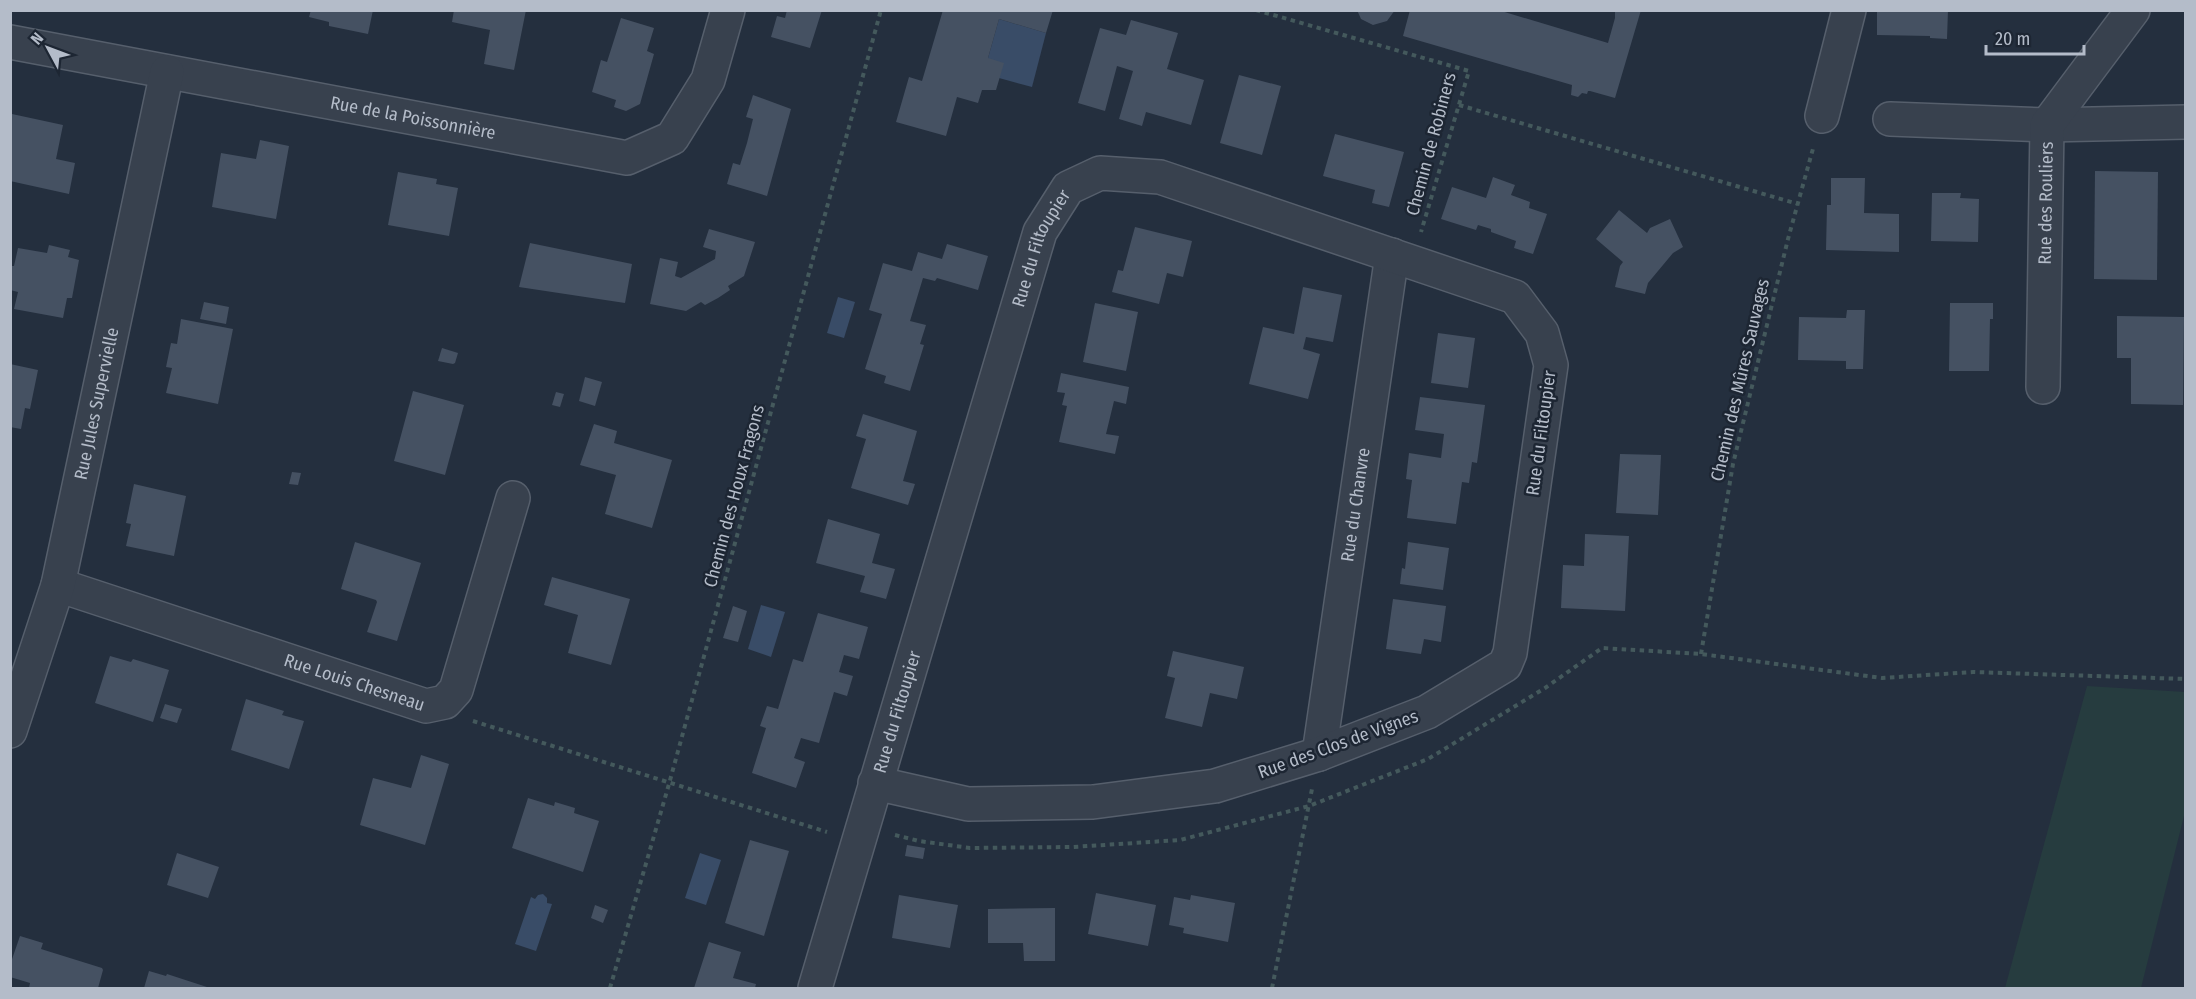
<svg xmlns="http://www.w3.org/2000/svg" width="2196" height="999" font-family="'Fira Sans Condensed',sans-serif">
<style>
.green{fill:#263c3f}
.water{fill:#394c67}
.building{fill:#455162}
.lines{fill:none;stroke-linecap:round;stroke-linejoin:round}
.minor-casing{stroke:#565f6c;stroke-width:36}
.path{stroke:#44595c;stroke-width:4;stroke-dasharray:4.5 4.5;stroke-linecap:butt}
.minor{stroke:#38414e;stroke-width:33}
.labels{text-anchor:middle;dominant-baseline:central;stroke-width:5;stroke-linejoin:round;paint-order:stroke}
.street-label{font-size:18px;fill:#b4bcc9;stroke:#1d2633}
</style>
<rect width="100%" height="100%" fill="#242f3e"/>
<polygon class="green" points="2087,686 2185,692 2185,812 2141,988 2005,988"/>
<g class="water">
<polygon points="999,19 1046,33 1032,87 999,78 988,58"/>
<polygon points="838,297 855,302 844,338 827,333"/>
<polygon points="761,605 785,612 771,657 748,649"/>
<polygon points="700,853 721,860 706,905 685,898"/>
<polygon points="543,894 547,898 547,903 552,904 536,951 515,944 531,897 535,899 538,895"/>
</g>
<g class="building">
<polygon points="311,10 373,10 368,34 329,26 329,22 309,17"/>
<polygon points="454,10 526,10 514,70 484,64 490,30 452,22"/>
<polygon points="787,10 822,10 810,48 771,37 777,16 785,18"/>
<polygon points="943,10 1053,10 1046,33 999,19 988,58 1004,63 996,90 982,90 978,103 957,97 946,136 896,122 909,77 922,81"/>
<polygon points="1357,10 1395,10 1387,21 1373,25 1361,19"/>
<polygon points="1410,10 1498,10 1608,43 1615,18 1615,10 1641,10 1615,98 1590,91 1588,91 1587,94 1582,93 1578,97 1571,95 1572,85 1403,36"/>
<polygon points="1877,10 1948,10 1947,39 1930,38 1930,36 1877,35"/>
<polygon points="621,18 654,28 647,51 654,54 640,104 626,111 614,107 616,100 592,92 601,60 607,62"/>
<polygon points="1131,20 1178,33 1167,69 1204,80 1191,125 1146,112 1142,126 1119,119 1133,71 1117,66 1105,111 1078,103 1100,28 1126,35"/>
<polygon points="1239,75 1281,86 1262,155 1220,143"/>
<polygon points="753,95 791,109 767,196 727,184 733,163 740,165 747,143 753,119 746,117"/>
<polygon points="12,114 63,125 56,159 75,163 69,194 10,181"/>
<polygon points="1335,134 1404,152 1389,207 1372,203 1375,190 1323,176"/>
<polygon points="260,140 289,146 276,219 212,207 221,153 256,159"/>
<polygon points="2095,171 2158,172 2157,280 2094,279"/>
<polygon points="398,172 437,179 436,184 458,188 449,236 388,225"/>
<polygon points="1493,177 1515,185 1511,195 1530,202 1529,208 1547,214 1533,254 1514,248 1516,241 1491,232 1491,229 1478,225 1476,230 1441,219 1452,187 1486,198"/>
<polygon points="1831,178 1865,178 1864,213 1899,214 1899,252 1826,250 1827,205 1831,205"/>
<polygon points="1932,193 1961,193 1960,198 1979,199 1978,242 1931,241"/>
<polygon points="1619,210 1647,233 1650,228 1670,219 1683,247 1673,253 1648,283 1645,294 1615,287 1620,266 1623,262 1596,239"/>
<polygon points="1135,227 1192,241 1183,277 1167,273 1159,304 1112,292 1118,270 1123,271"/>
<polygon points="709,229 755,242 744,276 728,286 730,290 718,298 705,305 701,302 686,311 650,304 660,258 678,262 675,276 681,278 715,259 716,251 703,247"/>
<polygon points="530,243 632,264 625,303 519,287"/>
<polygon points="947,244 988,256 978,290 937,278 935,281 923,278 910,321 926,325 920,344 924,345 910,391 884,383 886,376 865,369 882,314 869,310 883,263 912,271 918,252 942,259"/>
<polygon points="49,245 70,250 68,257 79,260 72,298 67,298 63,318 14,309 18,292 10,290 10,266 14,266 18,248 47,253"/>
<polygon points="1303,287 1342,295 1333,342 1306,337 1303,349 1320,354 1308,399 1249,384 1263,327 1294,334"/>
<polygon points="204,302 229,307 226,324 200,319"/>
<polygon points="1095,303 1138,312 1126,371 1083,362"/>
<polygon points="1950,303 1993,303 1993,319 1990,319 1989,371 1949,371"/>
<polygon points="1847,310 1865,310 1863,369 1846,369 1846,361 1798,360 1799,317 1846,318"/>
<polygon points="2117,316 2184,317 2183,405 2131,404 2131,358 2117,358"/>
<polygon points="181,319 233,329 218,404 166,393 172,368 166,367 171,343 177,344"/>
<polygon points="1438,333 1475,338 1468,388 1431,383"/>
<polygon points="442,348 458,353 455,363 453,364 438,361"/>
<polygon points="10,364 38,370 30,409 25,408 21,429 10,427"/>
<polygon points="1061,373 1129,387 1126,404 1114,401 1106,434 1119,436 1115,454 1059,442 1067,406 1062,405 1065,393 1057,392"/>
<polygon points="585,377 602,382 595,406 579,401"/>
<polygon points="413,391 464,405 445,475 394,461"/>
<polygon points="556,392 564,394 560,407 552,405"/>
<polygon points="1420,397 1485,405 1477,463 1472,462 1469,483 1462,482 1456,524 1407,518 1412,480 1406,479 1409,453 1441,458 1444,434 1415,430"/>
<polygon points="863,414 917,431 903,481 915,484 908,505 851,488 866,439 856,436"/>
<polygon points="594,424 617,431 614,443 672,460 652,528 605,514 616,475 580,465"/>
<polygon points="1620,454 1661,455 1658,515 1616,513"/>
<polygon points="292,472 301,473 298,485 289,484"/>
<polygon points="134,484 186,496 174,556 126,546 131,524 126,523"/>
<polygon points="828,519 880,534 872,563 895,569 886,599 860,592 865,576 816,563"/>
<polygon points="1585,534 1629,536 1625,611 1561,608 1563,565 1584,566"/>
<polygon points="355,542 421,563 397,641 367,632 377,602 376,600 341,589"/>
<polygon points="1408,542 1449,548 1443,590 1400,584 1402,568 1405,569"/>
<polygon points="552,577 630,599 611,665 568,653 578,615 544,605"/>
<polygon points="1393,599 1446,606 1441,642 1424,639 1421,654 1386,649"/>
<polygon points="733,606 747,611 738,642 723,638"/>
<polygon points="818,613 868,627 859,659 844,655 839,672 853,676 847,696 834,692 819,743 801,738 794,758 805,762 796,788 752,773 766,728 760,726 767,706 778,709 793,659 803,662"/>
<polygon points="1173,651 1244,667 1237,699 1210,693 1202,727 1165,718 1175,678 1167,676"/>
<polygon points="110,656 131,662 133,659 169,670 153,722 95,703"/>
<polygon points="246,699 284,711 282,715 304,721 289,769 231,750"/>
<polygon points="165,704 182,709 177,723 160,718"/>
<polygon points="421,755 449,764 425,845 360,825 373,778 411,788"/>
<polygon points="528,798 554,806 555,802 575,808 574,813 599,821 583,872 512,848"/>
<polygon points="750,840 789,851 764,936 725,923"/>
<polygon points="907,845 925,848 923,859 905,856"/>
<polygon points="177,853 219,867 208,898 167,885"/>
<polygon points="1096,893 1156,905 1148,946 1088,934"/>
<polygon points="899,895 958,905 950,948 892,938"/>
<polygon points="1191,895 1235,903 1228,942 1183,933 1184,928 1169,925 1174,897 1190,900"/>
<polygon points="595,905 608,910 603,923 591,918"/>
<polygon points="1055,908 1055,961 1024,961 1023,943 988,943 988,909"/>
<polygon points="20,936 43,943 41,949 102,968 103,970 98,988 29,988 30,983 10,977 10,965"/>
<polygon points="709,942 741,952 733,978 756,984 755,988 694,988"/>
<polygon points="149,971 166,976 167,974 210,988 144,988"/>
</g>
<g class="lines">
<g class="minor-casing">
<g id="minor">
<path id="s1" d="M 10,42 L 627,158 L 672,138 L 708,80 L 728,10"/>
<polyline points="1822,116 1849,10"/>
<polyline points="1890,119 2047,125 2186,122"/>
<path id="s2" d="M 2043,387 L 2047,125 L 2133,10"/>
<path id="s3" d="M 58,585 L 426,706 L 445,702 L 456,690 L 513,498"/>
<path id="s4" d="M 10,731 L 58,585 L 167,72"/>
<path id="s5" d="M 1319,754 L 1392,255"/>
<path id="s6" d="M 815,988 L 1040,232 L 1068,188 L 1100,173 L 1160,177 L 1515,297 L 1542,333 L 1551,365 L 1510,653 L 1505,665 L 1427,712 L 1319,754 L 1215,786 L 1093,802 L 968,804 L 875,783"/>
</g>
</g>
<g class="path">
<polyline points="1256,10 1469,71 1421,232"/>
<polyline points="1459,105 1798,204"/>
<polyline points="1701,654 1733,464 1788,239 1814,145"/>
<polyline points="473,721 827,832"/>
<polyline points="895,835 919,841 970,848 1073,847 1180,840 1309,806 1428,759 1545,688 1602,648 1701,654 1882,678 1973,672 2186,679"/>
<polyline points="610,988 669,784 881,10"/>
<polyline points="1272,988 1312,789"/>
</g>
<use href="#minor" class="minor"/>
</g>
<g class="labels">
<g class="street-label">
<text stroke="none"><textPath href="#s1" startOffset="410">Rue de la Poissonnière</textPath></text>
<text transform="translate(1431 144) rotate(-75)">Chemin de Robiners</text>
<text stroke="none"><textPath href="#s2" startOffset="184">Rue des Rouliers</textPath></text>
<text stroke="none"><textPath href="#s6" startOffset="774">Rue du Filtoupier</textPath></text>
<text transform="translate(1740 380) rotate(-77)">Chemin des Mûres Sauvages</text>
<text stroke="none"><textPath href="#s4" startOffset="339">Rue Jules Supervielle</textPath></text>
<text transform="translate(1541 433) rotate(-82)">Rue du Filtoupier</text>
<text transform="translate(734 496) rotate(-75)">Chemin des Houx Fragons</text>
<text stroke="none"><textPath href="#s5" startOffset="252">Rue du Chanvre</textPath></text>
<text stroke="none"><textPath href="#s3" startOffset="312">Rue Louis Chesneau</textPath></text>
<text stroke="none"><textPath href="#s6" startOffset="288">Rue du Filtoupier</textPath></text>
<text transform="translate(1338 744) rotate(-20)">Rue des Clos de Vignes</text>
</g>
</g>
<rect width="2196" height="999" fill="none" stroke="#b4bcc9" stroke-width="24"/>
<g transform="translate(48 48) rotate(311)" stroke="#1d2633" stroke-width="4.5" paint-order="stroke">
<path d="M0-4.5L10 22L0 15L-10 22Z" fill="#b4bcc9"/>
<text y="-9" font-size="16" font-weight="bold" text-anchor="middle" fill="#b4bcc9">N</text>
</g>
<path d="M1986 45v9h98v-9" fill="none" stroke="#b4bcc9" stroke-width="3"/>
<text x="1995" y="45" font-size="18" fill="#b4bcc9" stroke="#1d2633" stroke-width="4.5" paint-order="stroke">20 m</text>
</svg>
